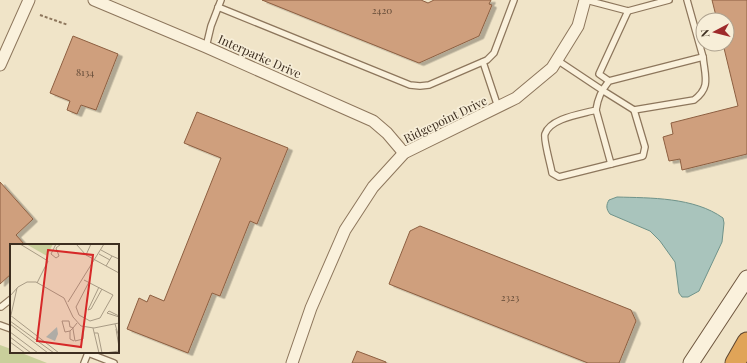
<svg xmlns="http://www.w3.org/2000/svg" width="747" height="363" font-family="'Playfair Display',serif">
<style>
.green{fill:#c9cf9b}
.water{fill:#a9c4bc;stroke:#6f938a}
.building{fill:#cf9f7d;stroke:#8d5f41;filter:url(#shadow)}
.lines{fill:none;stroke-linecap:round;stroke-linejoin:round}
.lane-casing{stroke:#8d765c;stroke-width:8}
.street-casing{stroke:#8d765c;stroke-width:13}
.secondary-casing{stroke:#6f573f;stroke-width:17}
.highway-casing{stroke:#5b4430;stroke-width:21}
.path{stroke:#8d765c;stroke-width:2;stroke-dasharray:3 2;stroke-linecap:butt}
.lane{stroke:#faf1dc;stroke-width:5.5}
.street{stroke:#faf1dc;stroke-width:11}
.secondary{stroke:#faf1dc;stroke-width:15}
.highway{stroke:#e0a458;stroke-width:19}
.labels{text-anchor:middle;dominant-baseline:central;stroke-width:3.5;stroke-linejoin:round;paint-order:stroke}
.number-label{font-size:10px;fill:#624a37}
.street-label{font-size:12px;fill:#3d2e20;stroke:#f7eed8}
.inset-road{fill:none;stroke:#a89b85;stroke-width:1}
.view{fill:#d62828;fill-opacity:0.15;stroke:#d62828;stroke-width:2}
.inset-edge{fill:none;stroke:#3d2e20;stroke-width:2}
</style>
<defs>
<filter id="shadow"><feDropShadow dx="4.5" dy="2.5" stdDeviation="0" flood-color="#0004"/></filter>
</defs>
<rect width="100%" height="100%" fill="#f0e4c8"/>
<polygon class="green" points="0,345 11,349 11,352 19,352 47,363 0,363"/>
<path class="water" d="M 617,197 C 650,198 694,197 723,218 L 724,223 L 722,242 L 699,291 L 688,297 L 682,297 L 679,293 L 675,262 L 660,241 L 650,231 L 610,214 C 606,209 606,205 609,200 Z"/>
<g class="building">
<polygon points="262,0 421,0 428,3 434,0 491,0 489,4 492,5 479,36 419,63"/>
<polygon points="712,0 747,0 747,154 682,170 680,159 669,161 663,137 673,134 671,123 738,106 723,44 727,44 727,20 717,20"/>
<polygon points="73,36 118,54 96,110 81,105 77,114 67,110 70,101 50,93"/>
<polygon points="197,112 288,148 257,224 250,221 220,296 212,293 188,353 127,329 139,298 147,302 150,295 164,301 221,158 184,143"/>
<polygon points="0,182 33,219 16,235 25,245 11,245 11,274 0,284"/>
<polygon points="420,226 631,310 636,321 619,363 588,363 389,284 410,231"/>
<polygon points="357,351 386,362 386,363 352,363"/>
</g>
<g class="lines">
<g class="lane-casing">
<g id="lane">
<polyline points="586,0 628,11 669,0"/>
<polyline points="218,7 410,85 420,86 429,85 487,60 494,53 514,0"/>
<polyline points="206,47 211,26 221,0"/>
<path d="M 557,60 L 602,90 L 634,110 L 645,147 L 643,156 L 559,177 L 552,173 C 551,166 543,139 545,134 C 550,118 582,114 596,110 C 598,98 601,91 609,81 L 703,57 L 687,0"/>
<polyline points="483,62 498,107"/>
<polyline points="609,81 599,74 628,11"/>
<polyline points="596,110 611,164"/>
<path d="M 634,110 L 694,100 C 711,87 705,77 703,57"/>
<polyline points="0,307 1,307 11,299"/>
<polyline points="0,325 11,329"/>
<polyline points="84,363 88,353 114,363"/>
</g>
</g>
<g class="street-casing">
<g id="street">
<polyline points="94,0 206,47 373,121 387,133 404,153"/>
<polyline points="0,65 29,0"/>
<polyline points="292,363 311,308 345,230 373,187 404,153 516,98 552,68 578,26 585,0"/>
</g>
</g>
<g class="secondary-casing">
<polyline id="secondary" points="691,363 747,278"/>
</g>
<g class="highway-casing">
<polyline id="highway" points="735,363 747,342"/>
</g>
<polyline class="path" points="40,15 68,25"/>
<use href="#lane" class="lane"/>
<use href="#street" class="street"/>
<use href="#secondary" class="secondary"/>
<use href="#highway" class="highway"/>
</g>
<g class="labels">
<g class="number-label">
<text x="382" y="10">2420</text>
<text x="85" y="72">8134</text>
<text x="510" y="297">2323</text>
</g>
<g class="street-label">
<text transform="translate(260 56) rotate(24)">Interparke Drive</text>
<text transform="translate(445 119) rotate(-26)">Ridgepoint Drive</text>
</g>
</g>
<g transform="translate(10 244)">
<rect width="109" height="109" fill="#f0e4c8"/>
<path d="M 16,0 L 43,0 L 37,12 Z" fill="#c9cf9b"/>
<path d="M 47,83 L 48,90 L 45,97 L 36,93 Z" fill="#a9c4bc"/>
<path class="inset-road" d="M 10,0 L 38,17 L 27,39M 46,0 L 41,10 L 46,14 L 49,12 L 46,4 L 51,0M 66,0 L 76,11 L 109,29M 91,6 L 102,12M 89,10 L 100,16M 76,11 L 81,0M 96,22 L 102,12 L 109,15M 74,36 L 76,37 L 103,51 L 90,74 L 80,77 L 69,71 L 66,63 L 79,38M 89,43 L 78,66 L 81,65 L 92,45M 0,52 L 8,43 L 17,38 L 26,38 L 54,54 L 63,73 L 71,82 L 84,84 L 109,79M 58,58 L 94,0M 0,71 L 49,109M 1,71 L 7,44M 109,72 L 99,67 L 97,69 L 109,73M 0,77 L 44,109M 67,79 L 63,84 L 60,87 L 55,88 L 52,77 L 59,77 L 60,83 L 61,83 L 63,84 L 63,85 L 65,97 L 73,95 L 74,83M 0,80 L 38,109M 105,80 L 109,93M 83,84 L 89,109M 106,85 L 109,103M 60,87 L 60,95 L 64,97M 0,88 L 28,109M 84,89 L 88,89 L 92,109M 0,93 L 21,109M 0,98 L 15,109M 95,109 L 109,107"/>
<path class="view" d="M 38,6 L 83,11 L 71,103 L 27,97 Z"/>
<rect width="109" height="109" class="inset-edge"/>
</g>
<g transform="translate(715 32) rotate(263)"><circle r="19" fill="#f7eed8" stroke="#ada18e"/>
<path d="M0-3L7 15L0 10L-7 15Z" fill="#9e2a2b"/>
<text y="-6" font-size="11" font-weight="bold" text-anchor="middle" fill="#3d2e20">N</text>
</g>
</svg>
